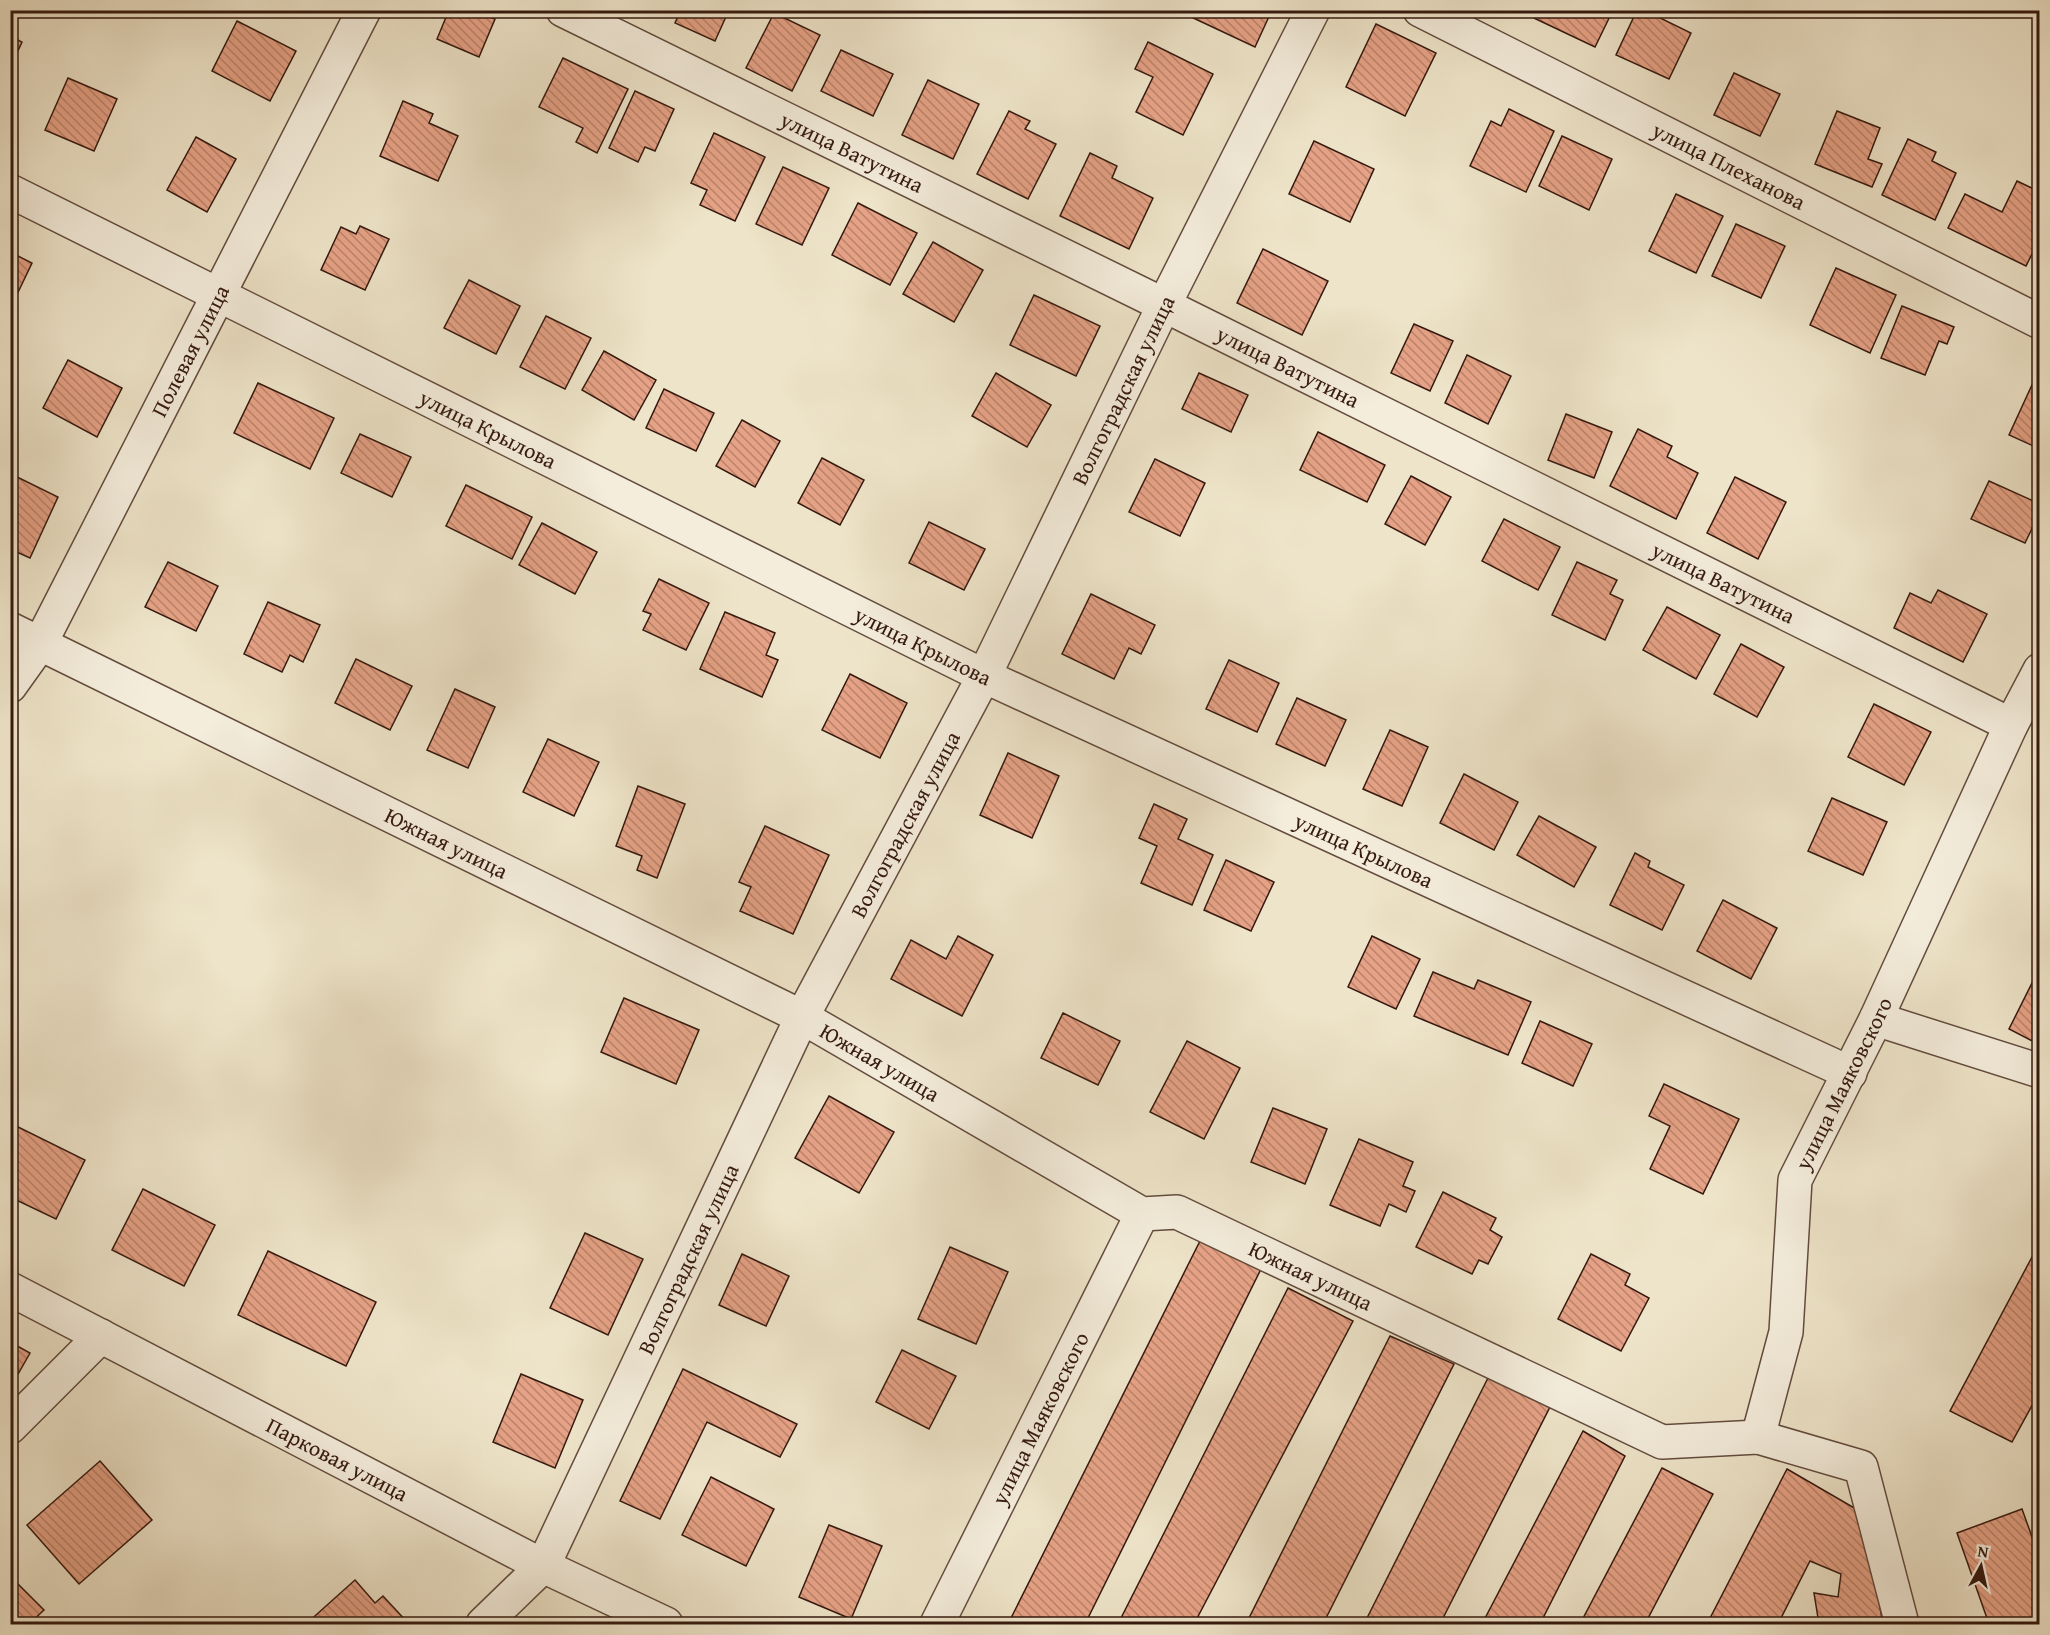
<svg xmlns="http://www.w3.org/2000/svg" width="2050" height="1635" font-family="'Gentium Book Plus',serif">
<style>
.building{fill:url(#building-back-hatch);stroke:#35190f;stroke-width:1.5}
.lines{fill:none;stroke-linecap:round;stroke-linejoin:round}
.minor-casing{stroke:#634c3e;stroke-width:36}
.minor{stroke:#f4eddc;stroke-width:33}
.labels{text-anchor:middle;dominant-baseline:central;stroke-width:6;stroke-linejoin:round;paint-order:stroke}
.street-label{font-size:22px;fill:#35190f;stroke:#f4eddc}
</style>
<defs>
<pattern id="building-back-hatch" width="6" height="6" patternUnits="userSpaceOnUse" patternTransform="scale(1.5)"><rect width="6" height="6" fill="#e6a286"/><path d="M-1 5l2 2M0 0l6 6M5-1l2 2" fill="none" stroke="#bb836c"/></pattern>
</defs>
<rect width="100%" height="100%" fill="#eee4c9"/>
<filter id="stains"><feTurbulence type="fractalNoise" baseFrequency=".00333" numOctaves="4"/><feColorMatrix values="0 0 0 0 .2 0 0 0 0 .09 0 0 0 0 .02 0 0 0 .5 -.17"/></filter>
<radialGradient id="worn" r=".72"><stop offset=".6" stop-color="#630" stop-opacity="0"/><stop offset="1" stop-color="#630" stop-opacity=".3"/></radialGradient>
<g class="building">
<polygon points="449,10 476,10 495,19 479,57 437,39"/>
<polygon points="681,10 729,10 715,41 675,23"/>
<polygon points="1189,10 1272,10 1255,47 1187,15"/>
<polygon points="1537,10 1613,10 1595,47 1534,18"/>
<polygon points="1637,10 1644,10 1691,33 1669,79 1616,55"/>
<polygon points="774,13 820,35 792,91 746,68"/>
<polygon points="237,21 296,51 270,101 212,71"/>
<polygon points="1376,24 1436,53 1405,116 1346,87"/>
<polygon points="10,36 22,42 10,68"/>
<polygon points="1148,42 1213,74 1183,135 1136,112 1153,77 1135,69"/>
<polygon points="841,50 893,74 873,116 821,91"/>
<polygon points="563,58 628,89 597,153 576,142 583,128 539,107"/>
<polygon points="1734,73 1780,94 1760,136 1714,115"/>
<polygon points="68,78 117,99 94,151 45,130"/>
<polygon points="928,80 979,104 953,159 902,135"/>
<polygon points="635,91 674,109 655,151 645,147 638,162 609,148"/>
<polygon points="403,101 433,114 429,123 458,136 438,181 380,156"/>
<polygon points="1509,109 1554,131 1526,192 1470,166 1491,121 1501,126"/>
<polygon points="1009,111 1030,121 1025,129 1056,144 1028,199 977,174"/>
<polygon points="1837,111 1880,128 1868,159 1882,164 1872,187 1815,164"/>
<polygon points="714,133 765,157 735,221 700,205 707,190 691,183"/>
<polygon points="1562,136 1612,159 1589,210 1539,186"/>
<polygon points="196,137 236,159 207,212 167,190"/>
<polygon points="1908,139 1936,152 1932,161 1956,173 1935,220 1882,195"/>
<polygon points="1314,141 1374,169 1350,222 1289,194"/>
<polygon points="1090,153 1117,166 1112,178 1153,198 1129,249 1060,216"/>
<polygon points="783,167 829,188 802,245 756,224"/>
<polygon points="2017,181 2040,192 2040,238 2026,266 1948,228 1965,194 2002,212"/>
<polygon points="1676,194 1723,216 1696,273 1649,251"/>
<polygon points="858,203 917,233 890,285 832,255"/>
<polygon points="1736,224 1785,246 1761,298 1712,276"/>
<polygon points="360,226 389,239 365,290 321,270 341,227 356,234"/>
<polygon points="933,242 983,270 954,322 903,294"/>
<polygon points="1263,249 1328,281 1302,335 1237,303"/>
<polygon points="10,252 32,263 10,309"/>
<polygon points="1836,268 1896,295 1870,353 1810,325"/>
<polygon points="469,280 520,306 496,354 444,328"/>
<polygon points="1034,295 1100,326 1076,376 1010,345"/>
<polygon points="1902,306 1954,327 1947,344 1939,341 1925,375 1881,358"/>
<polygon points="546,316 591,338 565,389 520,367"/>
<polygon points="1414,324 1453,341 1430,391 1391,373"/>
<polygon points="604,351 656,380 634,420 582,390"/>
<polygon points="1467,355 1511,376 1488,424 1445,403"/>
<polygon points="68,360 122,388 97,437 43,408"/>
<polygon points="996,373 1051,405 1027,447 972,416"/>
<polygon points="1199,373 1248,395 1231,432 1182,409"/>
<polygon points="2037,374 2040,375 2040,449 2009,435"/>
<polygon points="258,383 334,418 310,469 234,433"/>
<polygon points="664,389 714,413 696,451 646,428"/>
<polygon points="1566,414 1612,432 1594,478 1548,460"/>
<polygon points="742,420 780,441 755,487 716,466"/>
<polygon points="1638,429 1672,446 1667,457 1698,473 1676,519 1610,486"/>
<polygon points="1318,432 1385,465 1367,502 1300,470"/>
<polygon points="360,434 411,457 392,497 341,473"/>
<polygon points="822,458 864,480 840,525 798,503"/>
<polygon points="1155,459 1205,483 1180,536 1129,512"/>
<polygon points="11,474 58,497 30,558 10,549"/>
<polygon points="1411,476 1451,497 1425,545 1385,524"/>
<polygon points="1735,477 1786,502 1758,559 1707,533"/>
<polygon points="1989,481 2040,504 2040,512 2025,543 1971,519"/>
<polygon points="466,485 532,517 512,559 446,526"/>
<polygon points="1504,519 1560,547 1538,590 1482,561"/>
<polygon points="929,522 985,549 964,590 909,563"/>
<polygon points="542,523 597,552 575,594 519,565"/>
<polygon points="168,562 218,586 196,631 145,607"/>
<polygon points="1577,562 1617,580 1610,594 1623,600 1605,640 1552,615"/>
<polygon points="659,579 709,603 686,650 643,630 651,614 643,611"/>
<polygon points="1938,590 1987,614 1963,662 1894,628 1910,593 1931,603"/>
<polygon points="1091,594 1155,625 1141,654 1129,648 1114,679 1062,654"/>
<polygon points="268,602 320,625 303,662 290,655 282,672 244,654"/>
<polygon points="1667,607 1720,635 1696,679 1643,650"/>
<polygon points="725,612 775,633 766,655 778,660 762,697 700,669"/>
<polygon points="1741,644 1784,667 1757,717 1714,694"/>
<polygon points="356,659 412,686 390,730 335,703"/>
<polygon points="1229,660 1279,683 1257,732 1206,709"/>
<polygon points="850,674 907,703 880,758 822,730"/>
<polygon points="455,689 495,707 468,768 427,750"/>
<polygon points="1297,698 1346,720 1325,766 1276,744"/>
<polygon points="1874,704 1931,732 1904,785 1848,757"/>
<polygon points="1390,730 1428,747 1402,806 1363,789"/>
<polygon points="548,739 599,762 574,816 523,792"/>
<polygon points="1008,753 1059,776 1032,838 980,815"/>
<polygon points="1464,774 1518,802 1494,850 1440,823"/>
<polygon points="638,786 685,804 657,878 637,870 642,856 616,846"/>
<polygon points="1832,798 1887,822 1863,875 1808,851"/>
<polygon points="1154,804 1187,819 1178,839 1213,855 1192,905 1141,883 1157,846 1139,838"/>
<polygon points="1539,816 1596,847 1574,887 1517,855"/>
<polygon points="765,826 829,855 793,934 740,911 751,887 739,882"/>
<polygon points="1635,853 1650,861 1648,867 1684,885 1662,930 1610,905"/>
<polygon points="1226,860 1274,882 1251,931 1204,910"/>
<polygon points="1723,900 1777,928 1751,979 1697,951"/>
<polygon points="958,936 993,955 962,1016 891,979 911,940 946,959"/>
<polygon points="1372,936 1420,959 1396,1009 1348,987"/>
<polygon points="2040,967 2040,1045 2009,1029"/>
<polygon points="1433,972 1474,989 1478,980 1531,1002 1508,1055 1414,1016"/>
<polygon points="624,998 699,1030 676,1084 601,1052"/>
<polygon points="1063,1013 1120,1041 1098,1085 1041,1058"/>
<polygon points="1540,1021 1592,1044 1573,1086 1522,1063"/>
<polygon points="1187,1041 1240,1068 1204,1139 1150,1112"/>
<polygon points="1664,1084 1739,1119 1703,1194 1650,1169 1670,1126 1649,1116"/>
<polygon points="829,1096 894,1132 859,1193 795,1158"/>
<polygon points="1273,1108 1327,1129 1305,1184 1251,1162"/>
<polygon points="10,1123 85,1160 56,1219 10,1197"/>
<polygon points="1359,1139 1413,1162 1403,1186 1415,1191 1406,1212 1389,1204 1380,1226 1330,1205"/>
<polygon points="143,1189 215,1225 184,1286 112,1250"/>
<polygon points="1443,1192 1496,1218 1490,1230 1502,1237 1488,1264 1479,1260 1472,1274 1416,1247"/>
<polygon points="585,1233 643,1259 608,1335 550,1308"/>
<polygon points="1203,1235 1262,1267 1085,1624 1008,1624"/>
<polygon points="2040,1242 2040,1391 2012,1442 1950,1411"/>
<polygon points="950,1247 1008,1272 976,1344 918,1319"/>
<polygon points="268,1251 376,1302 346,1366 238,1315"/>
<polygon points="742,1254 789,1276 766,1326 719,1305"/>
<polygon points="1591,1254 1630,1274 1625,1285 1649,1298 1621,1351 1558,1319"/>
<polygon points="1288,1288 1353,1321 1194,1624 1118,1624"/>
<polygon points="1390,1336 1454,1364 1323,1624 1246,1624"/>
<polygon points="10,1342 30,1353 13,1383 10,1381"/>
<polygon points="902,1350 956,1376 929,1429 876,1402"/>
<polygon points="683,1369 797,1424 780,1457 707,1422 660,1519 620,1501"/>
<polygon points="1491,1372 1552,1403 1440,1624 1364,1624"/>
<polygon points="521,1374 583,1400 555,1468 493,1442"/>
<polygon points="1583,1431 1625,1456 1540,1624 1482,1624"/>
<polygon points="100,1461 152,1520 79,1584 27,1525"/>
<polygon points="1662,1468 1713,1494 1645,1624 1580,1624"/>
<polygon points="1787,1469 1863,1513 1883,1624 1819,1624 1814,1593 1838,1597 1841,1574 1810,1561 1778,1624 1707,1624"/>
<polygon points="711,1477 774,1509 746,1566 682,1535"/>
<polygon points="2022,1509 2040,1559 2040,1624 1989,1624 1957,1533"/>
<polygon points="829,1525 882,1546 851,1619 799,1597"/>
<polygon points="10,1576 44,1610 29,1624 10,1624"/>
<polygon points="355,1580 375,1603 383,1596 409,1624 306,1624"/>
</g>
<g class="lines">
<g class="minor-casing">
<g id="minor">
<path id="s1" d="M 563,10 L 1164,305 L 2011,725"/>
<path id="s2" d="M 1420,10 L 2040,322"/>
<path id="s3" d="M 10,191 L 984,676 L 1850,1073"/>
<path id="s4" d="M 10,629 L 802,1017 L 1142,1214 L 1177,1212 L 1662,1442 L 1758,1437 L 1861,1467 L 1902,1624"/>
<path id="s5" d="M 10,686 L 40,644 L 364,10"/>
<polyline points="1876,1019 2040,1071"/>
<path id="s6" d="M 10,1289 L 543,1566 L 666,1624"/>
<polyline points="10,1427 101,1336"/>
<path id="s7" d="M 1758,1437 L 1786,1332 L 1795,1180 L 1876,1019 L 2011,725 L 2040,670"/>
<path id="s8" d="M 483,1624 L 543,1566 L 802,1017 L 984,676 L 1164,305 L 1313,10"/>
<path id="s9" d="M 937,1624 L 1142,1214"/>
</g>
</g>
<use href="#minor" class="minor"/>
</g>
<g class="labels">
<g class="street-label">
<text stroke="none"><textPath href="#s1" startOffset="322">улица Ватутина</textPath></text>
<text stroke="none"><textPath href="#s2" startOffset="346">улица Плеханова</textPath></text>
<text stroke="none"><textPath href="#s5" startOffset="381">Полевая улица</textPath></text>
<text stroke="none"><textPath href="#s1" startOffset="808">улица Ватутина</textPath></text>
<text stroke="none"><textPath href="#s8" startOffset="1395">Волгоградская улица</textPath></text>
<text stroke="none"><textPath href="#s3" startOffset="534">улица Крылова</textPath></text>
<text stroke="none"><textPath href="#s1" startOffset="1294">улица Ватутина</textPath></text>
<text stroke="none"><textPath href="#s3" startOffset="1020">улица Крылова</textPath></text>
<text stroke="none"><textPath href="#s8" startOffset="909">Волгоградская улица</textPath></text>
<text stroke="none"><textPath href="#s4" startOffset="486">Южная улица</textPath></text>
<text stroke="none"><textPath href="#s3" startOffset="1506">улица Крылова</textPath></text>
<text stroke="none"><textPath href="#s4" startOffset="972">Южная улица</textPath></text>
<text stroke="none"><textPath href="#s7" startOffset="369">улица Маяковского</textPath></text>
<text stroke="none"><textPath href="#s8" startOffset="423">Волгоградская улица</textPath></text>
<text stroke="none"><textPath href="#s4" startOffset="1458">Южная улица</textPath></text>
<text stroke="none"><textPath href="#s9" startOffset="230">улица Маяковского</textPath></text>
<text stroke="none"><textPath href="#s6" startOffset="369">Парковая улица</textPath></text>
</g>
</g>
<rect width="2050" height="1635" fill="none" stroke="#eee4c9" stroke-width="36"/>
<rect x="12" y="12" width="2026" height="1611" fill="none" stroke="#35190f" stroke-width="3"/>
<rect x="18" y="18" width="2014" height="1599" fill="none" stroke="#35190f" stroke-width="1.5"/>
<g transform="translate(1981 1566) rotate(8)" stroke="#f4eddc" stroke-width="4.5" paint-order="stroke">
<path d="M0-4.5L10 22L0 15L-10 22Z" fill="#35190f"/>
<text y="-9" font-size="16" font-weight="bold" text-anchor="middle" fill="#35190f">N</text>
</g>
<rect width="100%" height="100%" filter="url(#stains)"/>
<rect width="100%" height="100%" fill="url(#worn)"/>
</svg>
